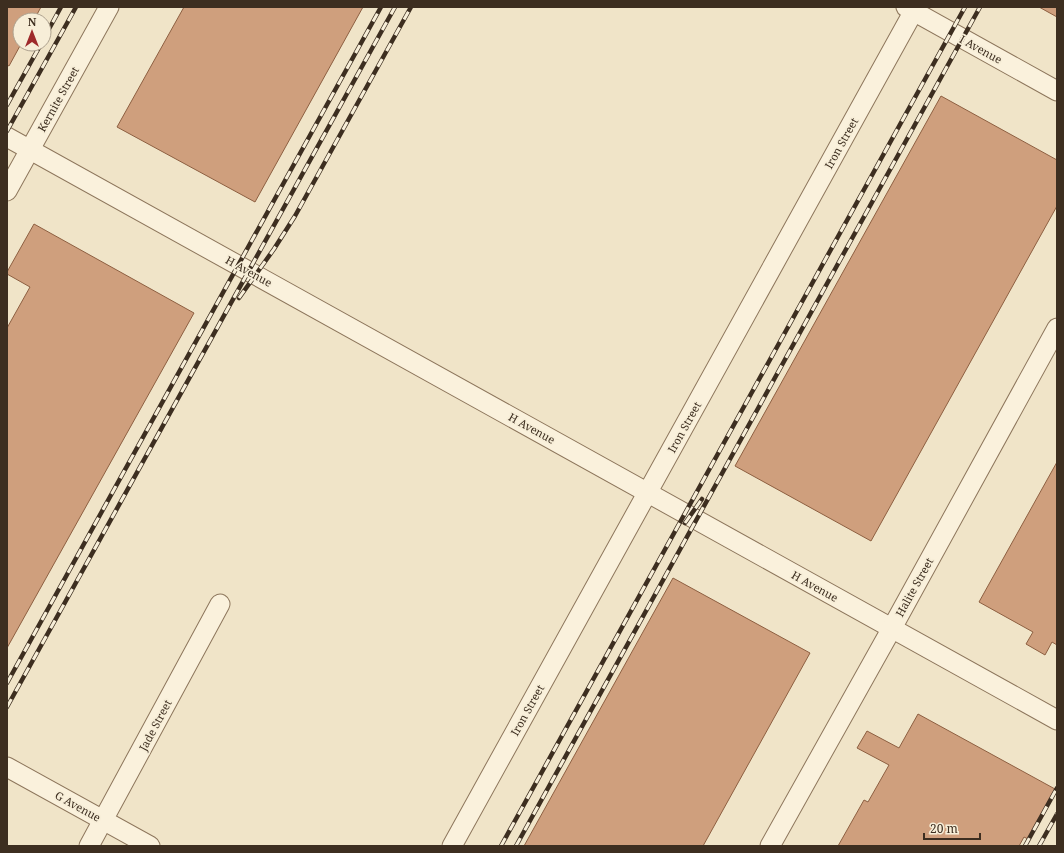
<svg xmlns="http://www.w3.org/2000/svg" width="1064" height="853" font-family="'Noto Serif',serif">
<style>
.building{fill:#cf9f7d;stroke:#8d5f41}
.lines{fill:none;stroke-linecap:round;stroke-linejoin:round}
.minor-casing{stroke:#8d765c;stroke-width:21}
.minor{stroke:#faf1dc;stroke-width:19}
.rail-casing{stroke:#3d2e20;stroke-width:4.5}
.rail{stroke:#f7eed8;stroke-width:3;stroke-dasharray:9;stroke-linecap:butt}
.labels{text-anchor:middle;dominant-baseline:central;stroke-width:3.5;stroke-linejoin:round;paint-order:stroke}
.street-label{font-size:11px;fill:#3d2e20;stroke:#f7eed8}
</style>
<rect width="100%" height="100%" fill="#f0e4c8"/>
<g class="building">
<polygon points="7,7 41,7 34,20 20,20 20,44 21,44 9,66 7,65"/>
<polygon points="184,7 363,7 255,202 117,127"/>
<polygon points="1039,7 1057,7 1057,17"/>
<polygon points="941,96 1057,160 1057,206 871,541 735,466"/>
<polygon points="34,224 194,313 7,648 7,328 30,287 7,274 7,272"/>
<polygon points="1057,462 1057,645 1052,642 1045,655 1026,644 1033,632 979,602"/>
<polygon points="673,578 810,653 703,846 524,846"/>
<polygon points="918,714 1055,789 1028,839 1024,837 1019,846 838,846 864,800 868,802 889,765 857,748 867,731 899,748"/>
</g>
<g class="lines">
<g class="minor-casing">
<g id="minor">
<polyline points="906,7 1057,91"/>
<polyline points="7,137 1057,720"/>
<polyline points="7,191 109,7"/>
<polyline points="7,767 150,846"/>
<polyline points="89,846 220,604"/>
<polyline points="452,846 916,7"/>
<polyline points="770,846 892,628 1057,328"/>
</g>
</g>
<use href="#minor" class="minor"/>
<g class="rail-casing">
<g id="rail">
<polyline points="44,38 61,7"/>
<polyline points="7,105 41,44"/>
<polyline points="7,131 76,7"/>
<polyline points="239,298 274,249 295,216 411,7"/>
<polyline points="685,523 702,499"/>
<polyline points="7,683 381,7"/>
<polyline points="7,707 395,7"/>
<polyline points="501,846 965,7"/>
<polyline points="516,846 980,7"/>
<polyline points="1025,846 1057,788"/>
<polyline points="1039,846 1057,814"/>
</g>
</g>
<use href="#rail" class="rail"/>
</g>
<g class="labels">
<g class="street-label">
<text transform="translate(981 49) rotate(29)">I Avenue</text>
<text transform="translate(58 99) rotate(-61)">Kernite Street</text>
<text transform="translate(841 143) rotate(-61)">Iron Street</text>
<text transform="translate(249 271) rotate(29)">H Avenue</text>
<text transform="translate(684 427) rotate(-61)">Iron Street</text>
<text transform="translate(532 428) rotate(29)">H Avenue</text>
<text transform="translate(815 586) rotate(29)">H Avenue</text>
<text transform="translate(914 587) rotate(-61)">Halite Street</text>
<text transform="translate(527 710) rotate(-61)">Iron Street</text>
<text transform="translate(155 725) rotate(-62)">Jade Street</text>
<text transform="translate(78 806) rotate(29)">G Avenue</text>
</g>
</g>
<rect width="1064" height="853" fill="none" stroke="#3d2e20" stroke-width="16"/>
<g transform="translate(32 32)"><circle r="19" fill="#f7eed8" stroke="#ada18e"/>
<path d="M0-3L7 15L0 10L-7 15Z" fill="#9e2a2b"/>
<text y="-6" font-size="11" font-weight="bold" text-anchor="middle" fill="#3d2e20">N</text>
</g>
<path d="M924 833v6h56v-6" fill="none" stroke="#3d2e20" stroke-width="2"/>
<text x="930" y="833" font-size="12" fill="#3d2e20" stroke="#f7eed8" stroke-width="3" paint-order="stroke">20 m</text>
</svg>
